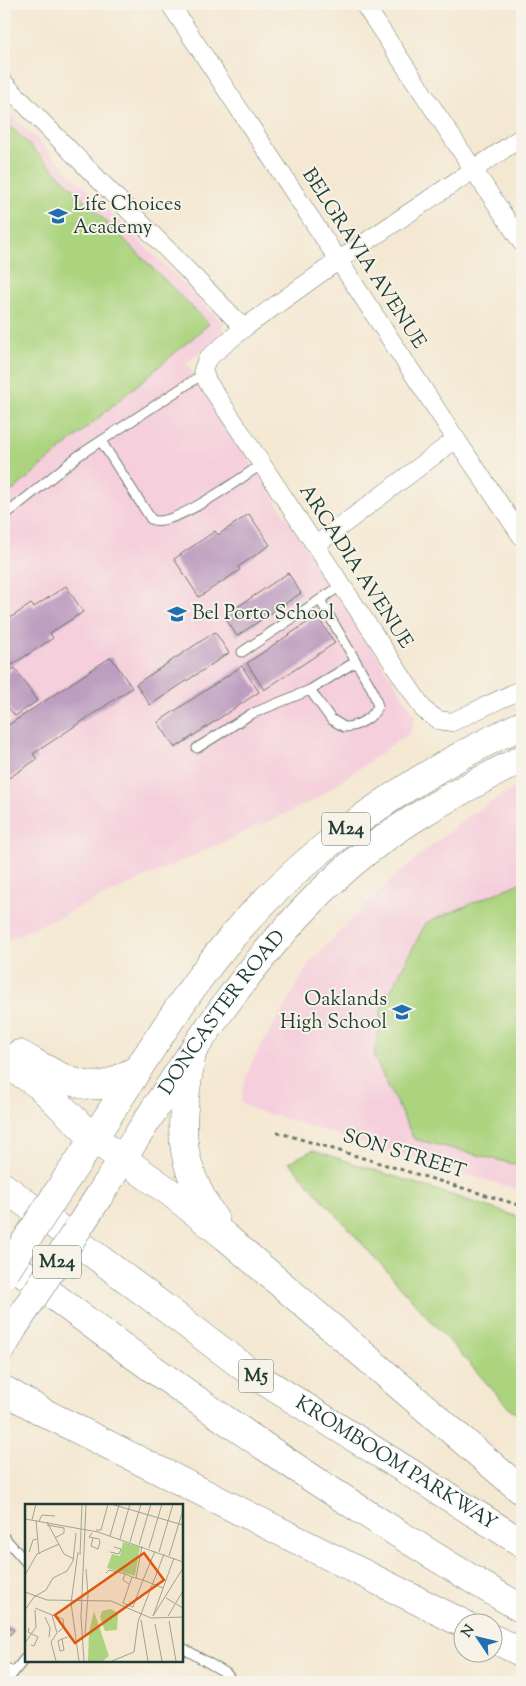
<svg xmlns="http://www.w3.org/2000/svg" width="526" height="1686" font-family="'Sorts Mill Goudy',serif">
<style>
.built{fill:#f5cfdc}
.green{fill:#acd47f;stroke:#66885a}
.building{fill:#bd9dc0}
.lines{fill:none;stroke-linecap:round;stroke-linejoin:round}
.service-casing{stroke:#6a796b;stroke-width:11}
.minor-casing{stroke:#6a796b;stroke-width:19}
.primary-casing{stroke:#6a796b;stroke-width:29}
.motorway-casing{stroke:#6a796b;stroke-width:29}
.path{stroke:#6a796b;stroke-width:3;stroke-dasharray:4 4;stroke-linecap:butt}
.service{stroke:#fff;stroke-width:9}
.minor{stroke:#fff;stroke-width:18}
.primary{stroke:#fff;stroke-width:28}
.motorway{stroke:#fff;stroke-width:28}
.primary-bridge-casing{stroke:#6a796b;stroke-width:29;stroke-linecap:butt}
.primary-bridge{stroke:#fff;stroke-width:28}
.labels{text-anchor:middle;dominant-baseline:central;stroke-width:4;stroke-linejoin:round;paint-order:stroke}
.shield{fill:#f7f3e8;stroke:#60746a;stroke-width:1}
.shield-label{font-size:19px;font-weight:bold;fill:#1f3d34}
.poi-label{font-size:20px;fill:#1f3d34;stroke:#f7f3e8;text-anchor:start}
.street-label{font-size:20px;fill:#1f3d34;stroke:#f7f3e8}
.inset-road{fill:none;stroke:#9fa493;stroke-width:1}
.view{fill:#de580e;fill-opacity:0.15;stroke:#de580e;stroke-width:2.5}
.inset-edge{fill:none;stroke:#1f3d34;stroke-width:2.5}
</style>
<rect width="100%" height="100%" fill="#f7f3e8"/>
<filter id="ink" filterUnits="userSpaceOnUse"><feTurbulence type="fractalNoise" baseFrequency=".02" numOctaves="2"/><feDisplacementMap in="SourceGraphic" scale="10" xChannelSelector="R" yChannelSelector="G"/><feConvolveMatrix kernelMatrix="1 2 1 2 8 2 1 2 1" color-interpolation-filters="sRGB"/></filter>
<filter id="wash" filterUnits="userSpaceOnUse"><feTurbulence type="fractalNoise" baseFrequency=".0096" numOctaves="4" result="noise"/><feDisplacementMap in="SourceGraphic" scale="20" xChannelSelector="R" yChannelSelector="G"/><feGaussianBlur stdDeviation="1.12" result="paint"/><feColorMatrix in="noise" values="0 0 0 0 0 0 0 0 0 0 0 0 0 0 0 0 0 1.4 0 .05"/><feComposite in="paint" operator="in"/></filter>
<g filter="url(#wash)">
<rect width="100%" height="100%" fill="#f4e8d2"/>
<g class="built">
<polygon points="4,108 223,323 223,335 186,363 416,716 409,733 313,801 4,942"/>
<polygon points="522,784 522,1191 252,1109 241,1103 243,1089 252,1062 311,961 393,878 469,815"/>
</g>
<g class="green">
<polygon points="4,120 209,324 4,498"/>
<polygon points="522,882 522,1166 414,1139 374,1057 382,1007 426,923"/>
<polygon points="313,1150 522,1218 522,1418 509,1408 289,1162"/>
</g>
<g id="blocks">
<g class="building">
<polygon points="249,514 270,545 238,567 240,570 199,597 174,559 215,531 218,535"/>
<polygon points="288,573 301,593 237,636 224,616"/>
<polygon points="66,586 83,612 50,633 53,638 4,670 4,622 31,604 34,607"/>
<polygon points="317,616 335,643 264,690 247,663"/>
<polygon points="215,632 229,653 150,705 136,684"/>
<polygon points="111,657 132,688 33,754 37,759 9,778 4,770 4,728"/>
<polygon points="242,666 259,692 175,748 158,722"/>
<polygon points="15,668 37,701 15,716 9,708 4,711 4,675"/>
<polygon points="4,1622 14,1630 4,1642"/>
</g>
</g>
</g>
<g filter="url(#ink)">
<use href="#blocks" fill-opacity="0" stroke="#6a796b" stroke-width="1"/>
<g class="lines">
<g class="service-casing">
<g id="service">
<path d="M 203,374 L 101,441 L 151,519 C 169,531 244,476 262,464"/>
<polyline points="4,516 78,456 101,441"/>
<polyline points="242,652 342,585"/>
<path d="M 310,690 L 331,719 L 344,727 C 357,727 373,718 378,706 L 372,689 L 320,600"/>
<polyline points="197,748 251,714 310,690 355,662"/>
<polyline points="4,1537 26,1562"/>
<polyline points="181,1647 226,1673 233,1682"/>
<polyline points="4,1666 13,1673"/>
<polyline points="6,1682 26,1657"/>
</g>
</g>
<g class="minor-casing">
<g id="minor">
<polyline points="170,4 456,439 522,537"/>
<polyline points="364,4 522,243"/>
<polyline points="4,83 244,328"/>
<polyline points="522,137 339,260 244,328 207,359 203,370 207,381 424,710 438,720 452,722 522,689"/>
<polyline points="316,545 456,439"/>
</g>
</g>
<g class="primary-casing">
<g id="primary">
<path d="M 67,1178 C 113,1112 153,1041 201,976 C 282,865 399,782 522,725"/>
<path id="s1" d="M 99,1196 C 171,1084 239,967 338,876 C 392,826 457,792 522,759"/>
<polyline points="4,1345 14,1327"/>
</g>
</g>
<g class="motorway-casing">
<g id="motorway">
<path d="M 192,1053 C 180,1122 174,1159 215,1220"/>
<path d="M 19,1054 C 44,1067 77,1092 106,1084 C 117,1081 128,1074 138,1069"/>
<polyline points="4,1062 40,1086 94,1139 171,1193 226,1237 522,1491"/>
<path id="s2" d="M 4,1187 L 253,1374 L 522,1543"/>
<path d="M 4,1258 C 169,1386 342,1503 522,1609"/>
<polyline points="4,1390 43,1412 464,1624"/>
<polyline points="494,1639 522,1653"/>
</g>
</g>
<polyline class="path" points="277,1132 522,1206"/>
<use href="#service" class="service"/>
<use href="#minor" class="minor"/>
<use href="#primary" class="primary"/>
<use href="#motorway" class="motorway"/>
<g class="primary-bridge-casing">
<g id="primary-bridge">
<polyline points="4,1274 67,1178"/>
<polyline points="14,1327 99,1196"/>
</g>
</g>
<use href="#primary-bridge" class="primary-bridge"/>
</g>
</g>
<defs>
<g id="university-bare" transform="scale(1.5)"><path d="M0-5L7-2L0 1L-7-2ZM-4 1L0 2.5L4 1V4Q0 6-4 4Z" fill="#1f6fb2" stroke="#f7f3e8" stroke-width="2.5" paint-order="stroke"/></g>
<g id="school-bare" transform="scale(1.5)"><path d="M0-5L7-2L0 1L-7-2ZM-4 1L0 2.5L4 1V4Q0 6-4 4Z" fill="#1f6fb2" stroke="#f7f3e8" stroke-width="2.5" paint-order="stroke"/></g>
</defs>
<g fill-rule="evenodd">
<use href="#university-bare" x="58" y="216"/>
<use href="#school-bare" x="177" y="614"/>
<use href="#school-bare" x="402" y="1012"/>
</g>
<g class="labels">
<g class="shield">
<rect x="322" y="812.5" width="48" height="33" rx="4"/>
<rect x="33" y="1245.5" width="48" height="33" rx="4"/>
<rect x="238.5" y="1359.5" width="35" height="33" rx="4"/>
</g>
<g class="shield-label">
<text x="346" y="829">M24</text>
<text x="57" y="1262">M24</text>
<text x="256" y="1376">M5</text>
</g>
<g class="poi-label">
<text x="73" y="205">Life Choices<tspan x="73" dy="23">Academy</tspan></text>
<text x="192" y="614">Bel Porto School</text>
<text x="387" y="1000" text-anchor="end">Oaklands<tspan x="387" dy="23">High School</tspan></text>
</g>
<g class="street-label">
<text transform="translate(363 259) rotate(57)">BELGRAVIA AVENUE</text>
<text transform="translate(355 567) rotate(57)">ARCADIA AVENUE</text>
<text stroke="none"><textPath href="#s1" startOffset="221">DONCASTER ROAD</textPath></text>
<text transform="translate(404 1155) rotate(17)">SON STREET</text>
<text stroke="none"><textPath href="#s2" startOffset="480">KROMBOOM PARKWAY</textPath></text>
</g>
</g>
<g transform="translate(25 1504)">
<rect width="158" height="158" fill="#f4e8d2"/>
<path d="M 98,38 L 115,43 L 110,72 L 82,64 L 87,50 L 95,52 ZM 86,105 L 93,109 L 92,126 L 80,127 L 75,113 L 77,107 ZM 69,107 L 84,152 L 78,157 L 63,157 L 64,128 Z" fill="#acd47f"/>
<path class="inset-road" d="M 86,0 L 158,21M 0,15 L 73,28 L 158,58M 7,16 L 11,0M 11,16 L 14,50M 14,17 L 17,11 L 30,12M 22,18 L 39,50 L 49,55M 22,21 L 39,24 L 39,29 L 30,34M 71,26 L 76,26 L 83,0M 67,29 L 64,33 L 74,35 L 75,38 L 73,45 L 66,42 L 68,34M 85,32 L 94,1M 95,35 L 105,0M 105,38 L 116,0M 114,41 L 126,0M 124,44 L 137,0M 130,47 L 118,76 L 113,89 L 108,103 L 98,99 L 107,73 L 118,76 L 138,84M 4,48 L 8,36 L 12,35M 53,48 L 46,99 L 54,157M 85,48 L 94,50 L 96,45 L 89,43M 134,48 L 148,0M 55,51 L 57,0M 144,52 L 158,6M 149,54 L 128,112 L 158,64M 81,69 L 84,66 L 100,70M 0,71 L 12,50 L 34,40M 111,74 L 117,42M 104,80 L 98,76 L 100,70 L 107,73M 0,88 L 22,96 L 86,97 L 126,114 L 158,113M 141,94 L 158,104M 10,104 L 27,111 L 32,129 L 26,138 L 31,157M 0,106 L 9,93 L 21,86 L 28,74 L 42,67 L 48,57 L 51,29M 27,111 L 38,115 L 39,123 L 33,128M 143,112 L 158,87M 20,113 L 25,124 L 24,133M 116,116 L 123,157M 144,117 L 151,157M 130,120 L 137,157M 4,124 L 3,128 L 13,133 L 9,142 L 6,141M 60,130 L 63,91 L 61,65M 37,135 L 39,146 L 35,147 L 33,137 L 37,135 L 43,133M 0,139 L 11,123 L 10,106M 59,157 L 56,113 L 61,0M 87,157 L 109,148 L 113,118 L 139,50"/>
<path class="view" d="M 119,49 L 139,76 L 50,139 L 30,111 Z"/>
<rect width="158" height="158" class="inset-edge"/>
</g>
<rect width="526" height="1686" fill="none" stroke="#f7f3e8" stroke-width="20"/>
<g transform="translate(478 1638) rotate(305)"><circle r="24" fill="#f7f3e8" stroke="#a1aaa0"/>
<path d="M0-4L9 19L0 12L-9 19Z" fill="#1f6fb2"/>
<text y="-8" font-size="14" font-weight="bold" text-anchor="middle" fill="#1f3d34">N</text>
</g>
</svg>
